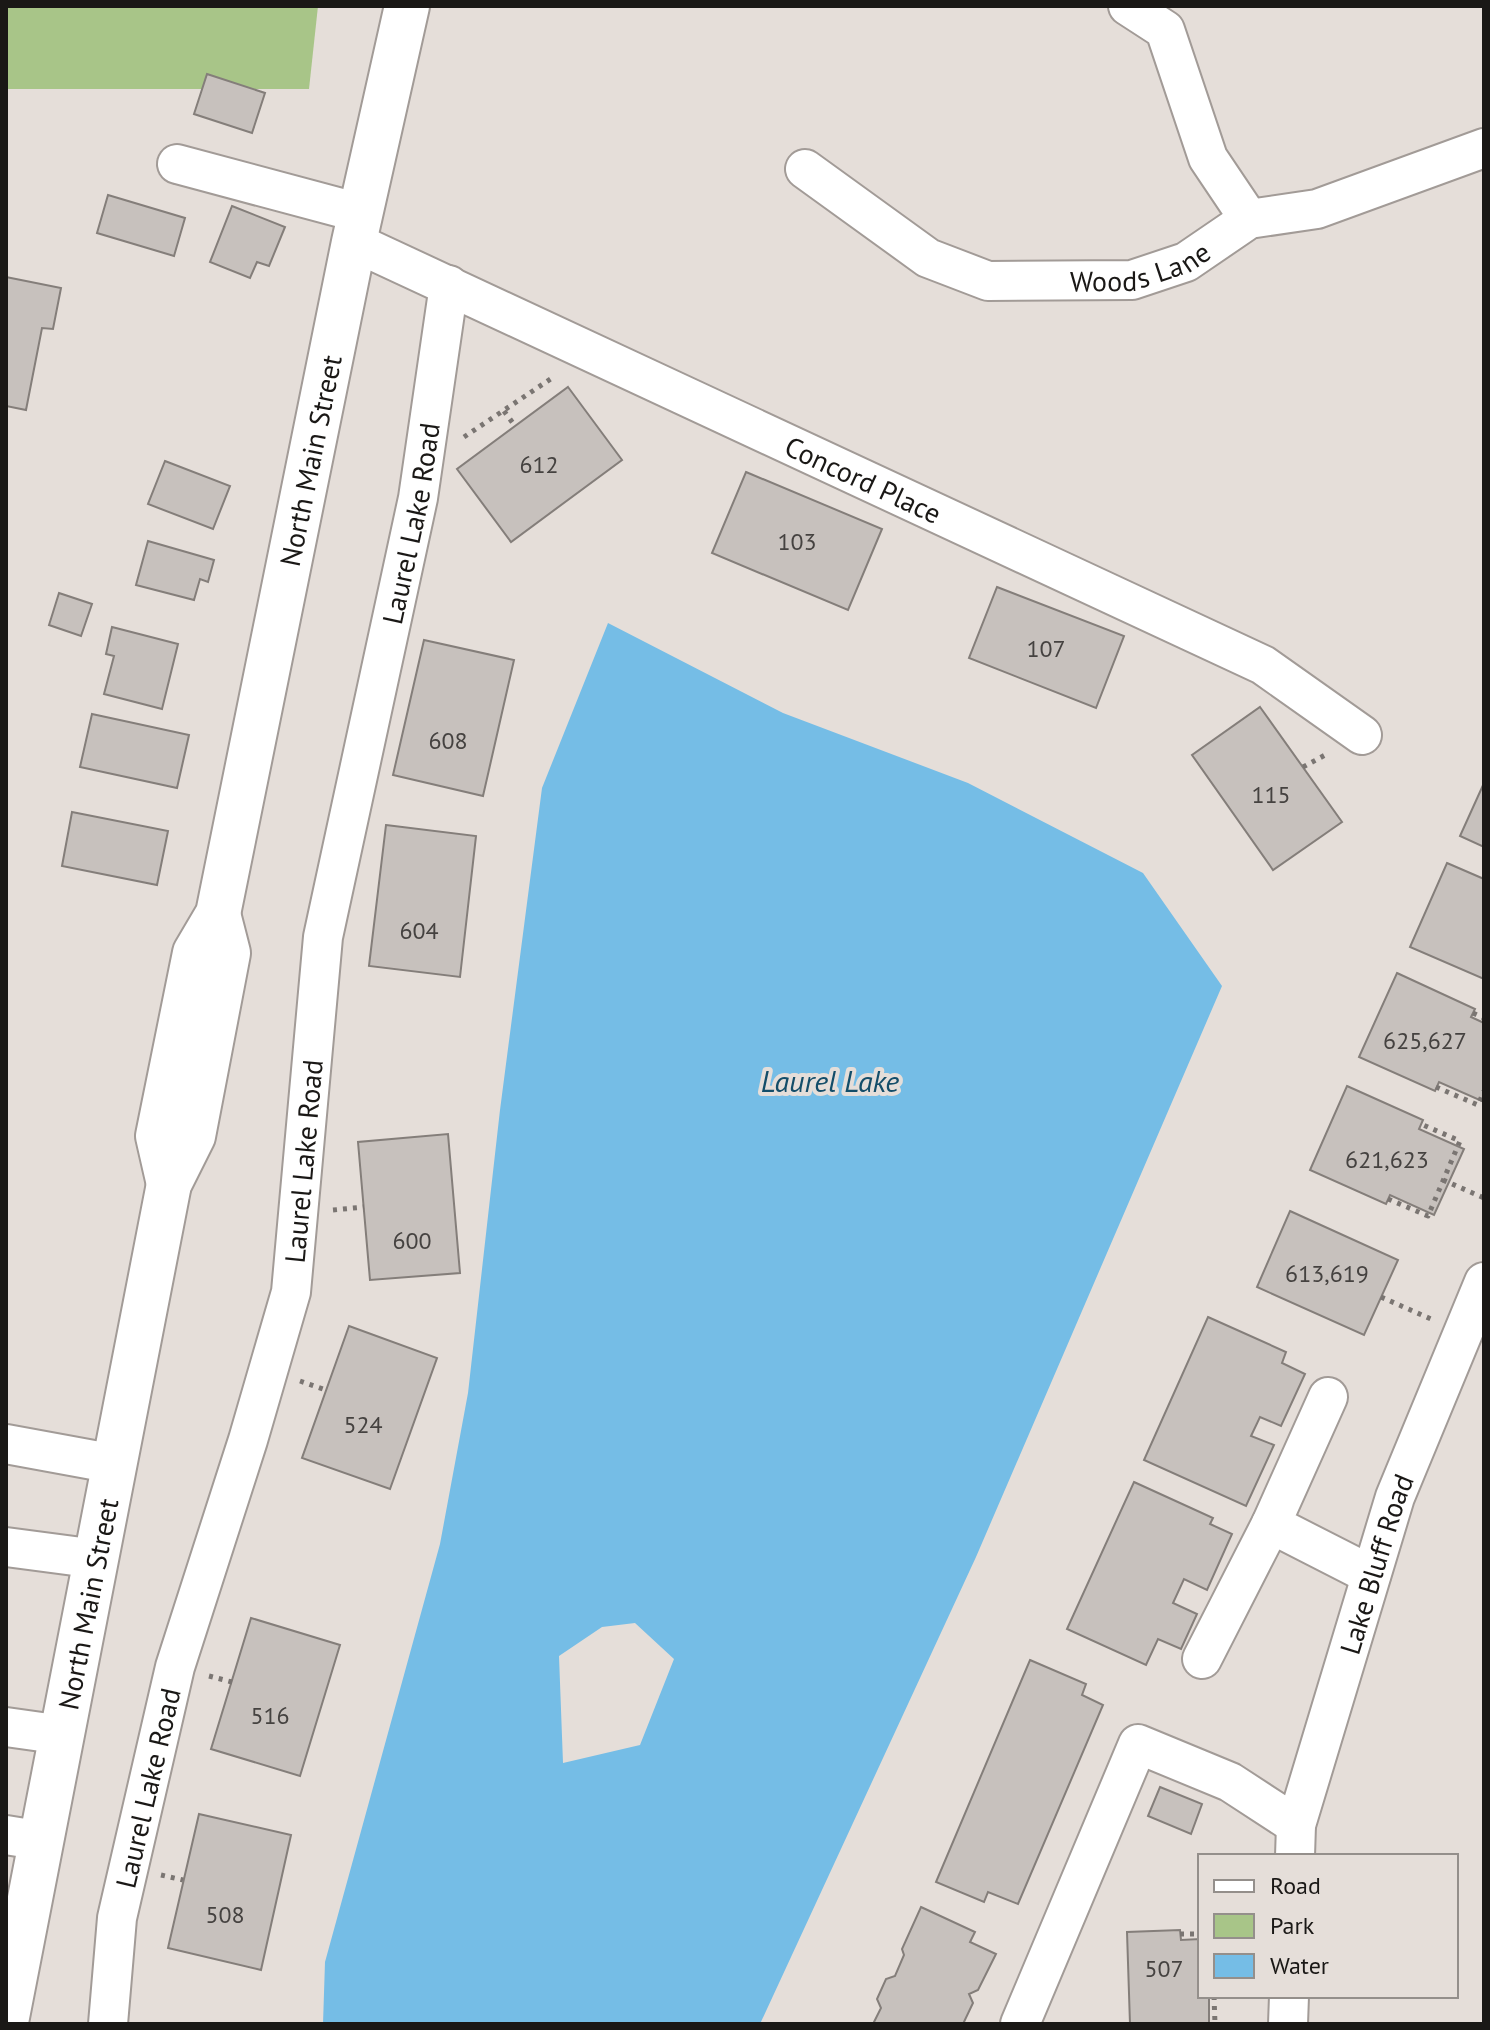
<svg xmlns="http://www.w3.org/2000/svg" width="1490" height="2030" font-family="'PT Sans',sans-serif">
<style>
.green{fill:#a8c588}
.water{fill:#75bde6;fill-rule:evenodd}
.building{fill:#c7c1bd;stroke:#847e7a;stroke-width:2}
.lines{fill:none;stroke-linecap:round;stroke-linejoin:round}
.minor-casing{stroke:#a29b97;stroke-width:42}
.major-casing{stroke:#a29b97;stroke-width:48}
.path{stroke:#7a7572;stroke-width:5;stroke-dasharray:4 6;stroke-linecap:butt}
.minor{stroke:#fff;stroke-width:38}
.major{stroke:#fff;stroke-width:44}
.labels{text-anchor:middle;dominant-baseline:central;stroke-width:8;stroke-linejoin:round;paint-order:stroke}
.number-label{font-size:24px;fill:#454240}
.street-label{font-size:28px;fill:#1a1816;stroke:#e5ded9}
.water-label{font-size:30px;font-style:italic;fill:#134d69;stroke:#e5ded9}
</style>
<rect width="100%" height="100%" fill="#e5ded9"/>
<polygon class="green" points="6,6 318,6 309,89 6,89"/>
<path class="water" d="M 608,623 L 783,713 L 968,783 L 1143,873 L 1222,986 L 976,1557 L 760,2024 L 323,2024 L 325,1962 L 440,1544 L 468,1393 L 500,1110 L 542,788 ZM 635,1623 L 674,1659 L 640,1745 L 563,1763 L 559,1656 L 602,1627 Z"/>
<g class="building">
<polygon points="207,74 265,93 252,133 194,114"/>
<polygon points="108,195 185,218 174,256 97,233"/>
<polygon points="232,206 285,227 269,266 257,262 250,278 210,262"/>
<polygon points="6,277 61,288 53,329 42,328 26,410 6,406"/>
<polygon points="568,387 622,460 511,542 457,469"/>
<polygon points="165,461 230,486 213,529 148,504"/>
<polygon points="746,472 882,529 848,610 712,553"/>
<polygon points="148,541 214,560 208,582 200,579 194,600 136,585"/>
<polygon points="997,587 1124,636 1096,708 969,658"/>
<polygon points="59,593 92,604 81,636 49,625"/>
<polygon points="112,627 178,644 162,709 104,694 114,656 106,654"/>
<polygon points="424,640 514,660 483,796 393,775"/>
<polygon points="1260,707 1342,822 1273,870 1192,755"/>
<polygon points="92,714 189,735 177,788 80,767"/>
<polygon points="1484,783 1484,847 1460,836"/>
<polygon points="72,812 168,831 157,885 62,866"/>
<polygon points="386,825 476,836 460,977 369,966"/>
<polygon points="1447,863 1484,879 1484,979 1410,947"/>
<polygon points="1397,973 1475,1009 1471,1017 1484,1023 1484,1102 1439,1082 1435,1091 1359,1057"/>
<polygon points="1347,1086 1423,1120 1419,1129 1464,1149 1434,1215 1390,1195 1386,1204 1310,1170"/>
<polygon points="448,1134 460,1273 370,1280 358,1142"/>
<polygon points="1290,1211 1398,1260 1364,1335 1257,1287"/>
<polygon points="1208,1317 1286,1352 1282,1363 1305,1374 1281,1426 1260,1417 1251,1436 1274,1445 1246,1506 1144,1460"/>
<polygon points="349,1326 437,1358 390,1489 302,1458"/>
<polygon points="1134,1482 1213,1518 1210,1524 1232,1534 1207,1590 1184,1579 1173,1603 1197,1614 1181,1649 1158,1639 1146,1665 1067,1629"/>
<polygon points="251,1618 340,1645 300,1776 211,1749"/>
<polygon points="1030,1660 1086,1684 1082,1695 1103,1705 1018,1904 988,1892 984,1902 936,1882"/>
<polygon points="1160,1787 1202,1804 1191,1834 1148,1816"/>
<polygon points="199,1814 291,1835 261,1970 168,1948"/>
<polygon points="921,1907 975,1932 970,1942 996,1954 978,1990 969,1994 973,2003 963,2024 873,2024 881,2008 877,1999 886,1979 895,1976 904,1955 902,1949"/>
<polygon points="1180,1930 1181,1940 1200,1939 1200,1996 1209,1996 1209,2024 1130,2024 1127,1932"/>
</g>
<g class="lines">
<g class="minor-casing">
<g id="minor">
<polyline points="1128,6 1165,30 1208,158 1249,219"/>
<polyline points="177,164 360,213"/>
<path id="s1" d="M 805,169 L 928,258 L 988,281 L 1132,280 L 1186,262 L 1249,219 L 1317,209 L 1484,148"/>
<path id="s2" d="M 354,242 L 1263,665 L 1362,735"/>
<polyline points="1328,1397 1271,1524 1371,1575"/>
<polyline points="6,1444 115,1464"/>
<polyline points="6,1547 97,1559"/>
<polyline points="1202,1659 1271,1524"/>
<polyline points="6,1727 63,1735"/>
<polyline points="6,1835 43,1841"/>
<path id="s3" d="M 1295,1856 L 1296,1825 L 1395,1497 L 1484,1282"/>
<path id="s4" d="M 108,2024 L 117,1918 L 175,1667 L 248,1440 L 291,1292 L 323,937 L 418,498 L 449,285"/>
<polyline points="1020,2024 1138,1744 1230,1782 1296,1825"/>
<polyline points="1288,2024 1289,1996"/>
</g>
</g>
<g class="major-casing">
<g id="major">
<path id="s5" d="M 169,1184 L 158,1136 L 195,953 L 218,914 L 354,242 L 407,6"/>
<path id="s6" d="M 6,2022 L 169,1184 L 193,1136 L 228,953 L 218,914"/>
</g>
</g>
<g class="path">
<polyline points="504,411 515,426"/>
<polyline points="464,437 555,376"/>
<polyline points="1303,767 1327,754"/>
<polyline points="1473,1013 1484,1018"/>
<polyline points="1436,1087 1478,1105 1484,1091"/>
<polyline points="1443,1180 1484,1198"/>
<polyline points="1388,1199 1428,1216 1460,1141 1421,1124"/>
<polyline points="333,1210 364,1207"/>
<polyline points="1381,1297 1431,1319"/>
<polyline points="300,1381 326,1390"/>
<polyline points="209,1676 232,1682"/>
<polyline points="161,1875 183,1880"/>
<polyline points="1180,1934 1200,1934"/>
<polyline points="1214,1996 1215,2024"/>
</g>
<use href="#minor" class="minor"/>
<use href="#major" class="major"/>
</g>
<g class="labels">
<g class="number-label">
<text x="539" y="464">612</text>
<text x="797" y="541">103</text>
<text x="1046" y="648">107</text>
<text x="448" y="740">608</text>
<text x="1271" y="794">115</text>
<text x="419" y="930">604</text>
<text x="1425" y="1040">625,627</text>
<text x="1387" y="1159">621,623</text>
<text x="412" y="1240">600</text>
<text x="1327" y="1273">613,619</text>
<text x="363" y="1424">524</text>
<text x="270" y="1715">516</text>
<text x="225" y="1914">508</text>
<text x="1164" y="1968">507</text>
</g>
<g class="street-label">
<text stroke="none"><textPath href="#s1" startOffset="370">Woods Lane</textPath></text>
<text stroke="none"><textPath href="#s5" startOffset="744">North Main Street</textPath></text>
<text stroke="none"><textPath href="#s2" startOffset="562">Concord Place</textPath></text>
<text stroke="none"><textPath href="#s4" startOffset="1536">Laurel Lake Road</textPath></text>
<text stroke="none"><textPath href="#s4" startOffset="888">Laurel Lake Road</textPath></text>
<text stroke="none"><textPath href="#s3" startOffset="304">Lake Bluff Road</textPath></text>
<text stroke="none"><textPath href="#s6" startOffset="426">North Main Street</textPath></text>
<text stroke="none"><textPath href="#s4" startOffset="240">Laurel Lake Road</textPath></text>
</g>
<g class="water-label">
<text x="830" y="1080">Laurel Lake</text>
</g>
</g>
<rect width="1490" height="2030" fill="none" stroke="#1a1816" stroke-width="16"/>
<rect x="1198" y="1854" width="260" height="144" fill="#e5ded9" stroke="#948f8b" stroke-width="2"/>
<rect x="1214" y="1880" width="40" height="12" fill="#ffffff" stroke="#948f8b" stroke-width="2"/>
<text x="1270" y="1894" font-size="24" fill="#1a1816">Road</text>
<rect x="1214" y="1914" width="40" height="24" fill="#a8c588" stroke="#948f8b" stroke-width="2"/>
<text x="1270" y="1934" font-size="24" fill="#1a1816">Park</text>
<rect x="1214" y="1954" width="40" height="24" fill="#75bde6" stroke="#948f8b" stroke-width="2"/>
<text x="1270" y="1974" font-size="24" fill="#1a1816">Water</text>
</svg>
